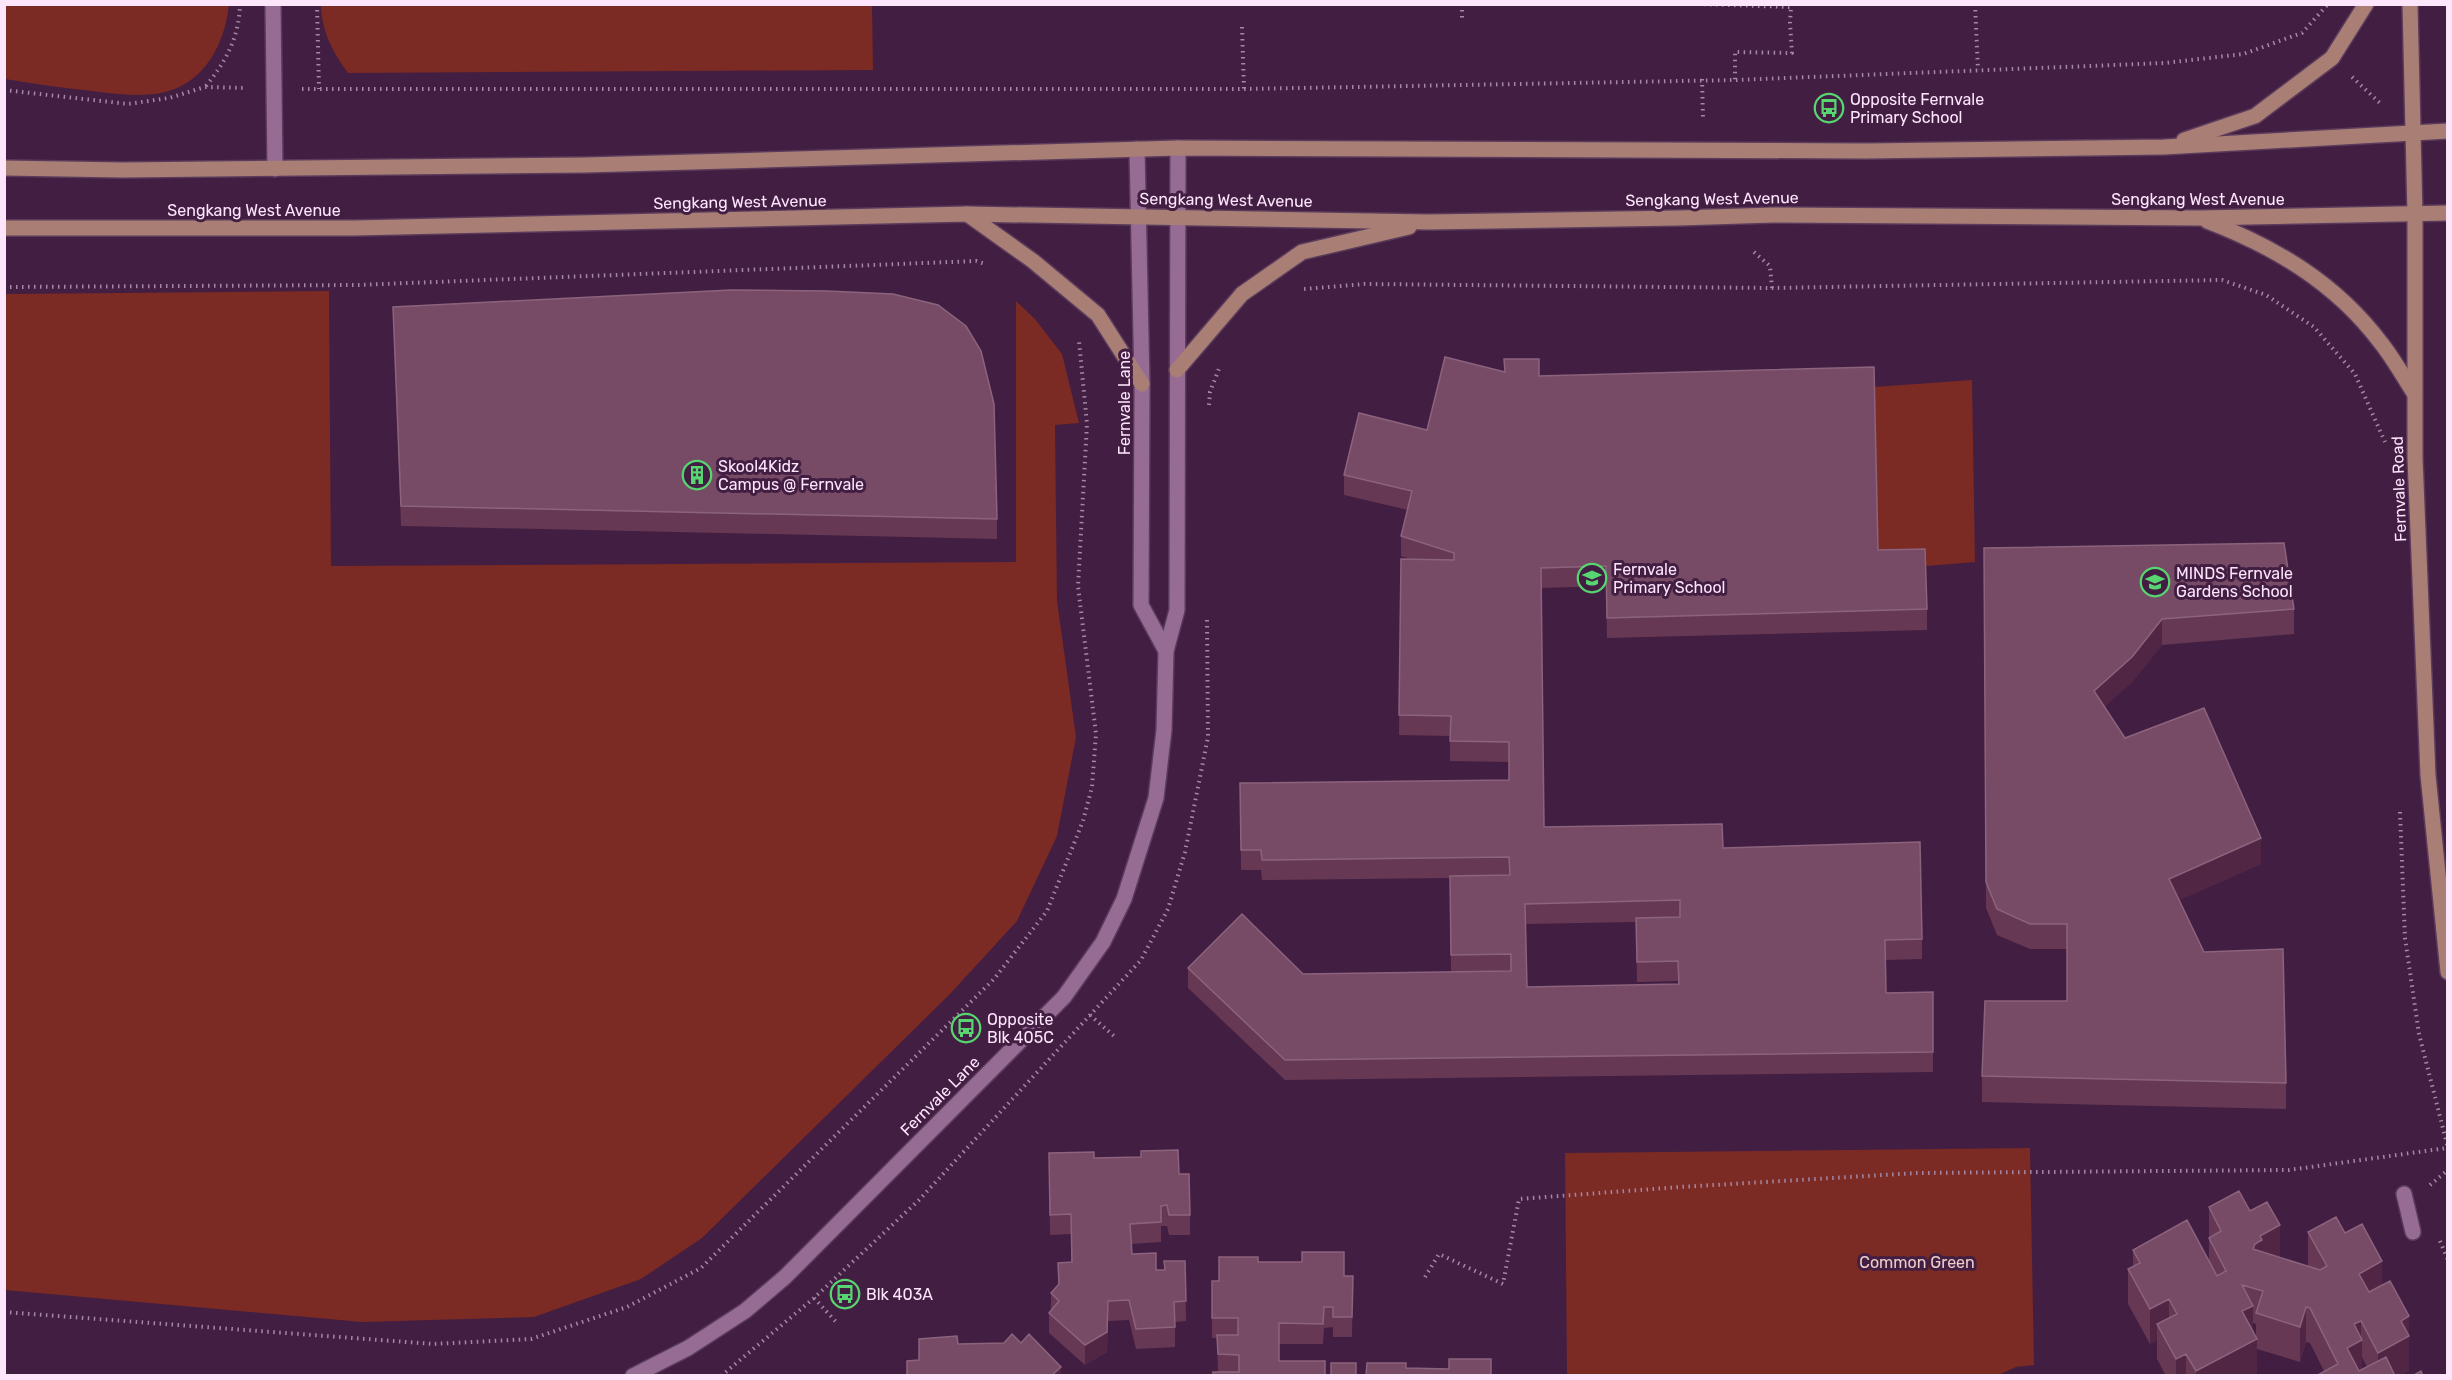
<svg xmlns="http://www.w3.org/2000/svg" width="2452" height="1380" font-family="Rubik,sans-serif">
<style>
.green{fill:#7b2a24}
.lines{fill:none;stroke-linecap:round;stroke-linejoin:round}
.lane-casing{stroke:#5b3b5b;stroke-width:18}
.street-casing{stroke:#5b3b5b;stroke-width:18}
.secondary-casing{stroke:#5b3b5b;stroke-width:18}
.path{stroke:#a588a5;stroke-width:4;stroke-dasharray:1.5 4.5;stroke-linecap:butt}
.lane{stroke:#966c95;stroke-width:15}
.street{stroke:#966c95;stroke-width:15}
.secondary{stroke:#a87e75;stroke-width:15}
.wall{fill:#663853;fill-rule:evenodd}
.shaded-wall{fill:#512644}
.building{fill:#774b65;stroke:#8c637d;stroke-width:1.5;fill-rule:evenodd}
.labels{text-anchor:middle;dominant-baseline:central;stroke-width:6;stroke-linejoin:round;paint-order:stroke}
.poi-label{font-size:16px;fill:#fde5fc;stroke:#421e42;text-anchor:start}
.street-label{font-size:16px;fill:#fde5fc;stroke:#421e42}
.park-label{font-size:16px;fill:#eeccc7;stroke:#421e42}
</style>
<rect width="100%" height="100%" fill="#421e42"/>
<g class="green">
<path d="M 229,4 C 225,44 204,85 161,93 C 138,97 115,94 92,91 C 62,88 34,84 5,79 L 5,5 Z"/>
<path d="M 321,5 L 872,5 L 873,70 L 348,73 C 333,53 321,30 321,5 Z"/>
<polygon points="329,291 331,566 1016,562 1016,301 1035,319 1062,354 1079,423 1055,425 1057,601 1076,737 1057,836 1017,921 950,994 702,1238 641,1279 534,1317 362,1322 5,1290 5,294"/>
<polygon points="1972,380 1975,562 1878,570 1874,387"/>
<polygon points="2030,1148 2034,1365 2016,1367 1996,1376 1567,1375 1565,1153"/>
</g>
<g class="lines">
<g class="lane-casing">
<polyline id="lane" points="2404,1194 2413,1232"/>
</g>
<g class="street-casing">
<g id="street">
<polyline points="273,4 275,169"/>
<polyline points="1137,149 1142,384 1141,605 1166,651"/>
<polyline points="633,1376 688,1348 745,1311 785,1277 1064,997 1103,942 1124,899 1156,798 1164,730 1166,651 1177,610 1178,148"/>
</g>
</g>
<g class="secondary-casing">
<g id="secondary">
<polyline points="2410,4 2415,215 2415,458 2428,775 2448,972"/>
<polyline points="2184,140 2255,116 2332,58 2366,4"/>
<polyline points="4,168 123,170 586,165 1178,148 1866,151 2164,147 2448,131"/>
<polyline points="967,214 1033,261 1098,315 1142,384"/>
<path d="M 2207,221 C 2275,247 2336,283 2381,343 C 2393,358 2403,376 2414,393"/>
<polyline points="4,228 354,228 967,214 1429,222 1679,218 1773,215 2199,218 2448,213"/>
<polyline points="1177,370 1242,294 1302,252 1409,227"/>
</g>
</g>
<g class="path">
<polyline points="317,4 319,89"/>
<polyline points="1462,4 1462,22"/>
<polyline points="1698,4 1791,7 1790,23 1792,53 1735,52 1735,80"/>
<polyline points="1975,4 1978,70"/>
<polyline points="1242,27 1244,89"/>
<polyline points="2352,77 2382,105"/>
<polyline points="1702,79 1703,118"/>
<path d="M 206,86 C 226,61 239,38 240,4"/>
<polyline points="302,89 1244,89 1735,80 2165,63 2243,54 2302,33 2328,4"/>
<polyline points="4,90 128,104 169,98 205,87 247,88"/>
<polyline points="1754,252 1770,266 1772,288"/>
<polyline points="4,287 357,285 976,261 985,264"/>
<polyline points="1304,289 1364,284 1772,288 2222,280 2266,295 2314,327 2355,374 2385,442"/>
<polyline points="1209,405 1210,392 1220,366"/>
<polyline points="2400,812 2405,938 2419,1034 2448,1148"/>
<polyline points="1090,1015 1115,1037"/>
<polyline points="2430,1185 2448,1170"/>
<polyline points="2440,1241 2448,1260"/>
<polyline points="1425,1277 1439,1254 1503,1284 1519,1199 1680,1187 1917,1173 2289,1170 2447,1148"/>
<polyline points="814,1298 838,1324"/>
<polyline points="4,1312 433,1344 531,1339 627,1307 701,1268 994,979 1047,911 1083,821 1092,787 1096,734 1078,586 1087,424 1079,341"/>
<polyline points="721,1376 814,1298 919,1200 1141,960 1168,909 1185,852 1208,737 1207,619"/>
</g>
<use href="#lane" class="lane"/>
<use href="#street" class="street"/>
<use href="#secondary" class="secondary"/>
</g>
<g class="wall">
<polygon points="393,307 997,519 997,539 401,526"/>
<path d="M 1504,359 L 1539,376 L 1878,550 L 1927,609 L 1927,630 L 1607,638 L 1606,586 L 1541,588 L 1544,827 L 1723,848 L 1922,939 L 1922,959 L 1885,960 L 1886,993 L 1933,992 L 1933,1072 L 1285,1080 L 1188,988 L 1188,968 L 1303,974 L 1451,972 L 1450,878 L 1262,880 L 1261,870 L 1241,870 L 1240,783 L 1509,780 L 1509,762 L 1450,761 L 1450,736 L 1399,735 L 1401,559 L 1410,559 L 1401,556 L 1401,536 L 1408,510 L 1344,495 L 1344,475 L 1427,430 L 1504,372 ZM 1636,922 L 1637,982 L 1678,981 L 1678,984 L 1527,987 L 1526,924 Z"/>
<polygon points="1984,548 2294,609 2294,634 2162,645 2132,682 2104,707 2125,738 2261,864 2179,900 2204,952 2286,1083 2286,1109 1982,1102 1982,1076 2067,1001 2067,949 2030,949 1997,935 1986,908"/>
<polygon points="1141,1151 1179,1174 1190,1215 1190,1235 1169,1235 1167,1226 1161,1226 1161,1242 1131,1244 1132,1254 1156,1270 1164,1270 1185,1261 1186,1321 1175,1322 1175,1347 1136,1349 1129,1320 1108,1321 1107,1352 1085,1365 1049,1333 1049,1313 1051,1311 1051,1293 1058,1285 1058,1263 1071,1262 1071,1234 1050,1235 1049,1153 1094,1158 1141,1157"/>
<path d="M 2209,1207 L 2250,1211 L 2280,1258 L 2308,1267 L 2308,1232 L 2345,1233 L 2382,1285 L 2409,1316 L 2409,1371 L 2324,1371 L 2310,1343 L 2306,1342 L 2300,1362 L 2257,1349 L 2257,1373 L 2253,1376 L 2166,1376 L 2157,1359 L 2157,1340 L 2150,1344 L 2128,1304 L 2128,1269 L 2133,1266 L 2133,1250 L 2209,1260 ZM 2253,1323 L 2256,1324 L 2256,1336 L 2253,1332 ZM 2362,1357 L 2367,1367 L 2362,1370 Z"/>
<polygon points="1302,1252 1344,1252 1344,1276 1353,1276 1352,1337 1333,1337 1333,1327 1324,1328 1323,1344 1279,1344 1279,1361 1325,1361 1325,1375 1331,1375 1331,1363 1356,1363 1356,1376 1213,1376 1213,1372 1218,1372 1217,1338 1212,1338 1212,1281 1219,1281 1219,1257 1258,1257 1258,1262 1302,1262"/>
</g>
<g class="shaded-wall">
<polygon points="2162,619 2162,645 2132,682 2094,717 2094,691"/>
<polygon points="2261,838 2261,864 2169,905 2169,879"/>
<polygon points="2280,1225 2280,1260 2253,1249 2260,1236"/>
<polygon points="2382,1261 2382,1296 2359,1309 2359,1274"/>
<polygon points="2169,1299 2169,1334 2157,1324 2157,1340 2150,1344 2150,1309"/>
<polygon points="1108,1301 1107,1352 1085,1365 1085,1345"/>
<polygon points="2253,1306 2253,1340 2242,1311"/>
<polygon points="2306,1307 2306,1342 2300,1362 2300,1327"/>
<polygon points="2409,1316 2409,1371 2400,1376 2378,1376 2378,1353 2401,1321"/>
<polygon points="2361,1321 2361,1341 2362,1340 2362,1375 2347,1348 2354,1324"/>
<polygon points="2257,1339 2257,1373 2253,1376 2196,1376 2196,1371"/>
<polygon points="2186,1354 2186,1376 2176,1376 2176,1359"/>
<polygon points="1061,1367 1061,1376 1051,1376"/>
</g>
<g class="building">
<polygon points="731,290 827,291 893,294 938,305 966,326 981,351 994,404 997,519 401,506 393,307"/>
<path d="M 1445,357 L 1505,372 L 1504,359 L 1539,359 L 1539,376 L 1874,367 L 1878,550 L 1925,549 L 1927,609 L 1607,618 L 1606,566 L 1541,568 L 1544,827 L 1722,824 L 1723,848 L 1920,842 L 1922,939 L 1885,940 L 1886,993 L 1933,992 L 1933,1052 L 1285,1060 L 1188,968 L 1242,914 L 1303,974 L 1511,971 L 1511,954 L 1451,955 L 1450,876 L 1510,875 L 1509,857 L 1262,860 L 1261,850 L 1241,850 L 1240,783 L 1509,780 L 1509,742 L 1450,741 L 1451,716 L 1399,715 L 1401,559 L 1454,560 L 1454,553 L 1401,536 L 1412,491 L 1344,475 L 1359,413 L 1427,430 ZM 1680,900 L 1680,917 L 1636,918 L 1637,962 L 1678,961 L 1679,984 L 1527,987 L 1525,904 Z"/>
<polygon points="2284,543 2294,609 2162,619 2132,657 2094,691 2125,738 2204,708 2261,838 2169,879 2204,952 2283,949 2286,1083 1982,1076 1985,1001 2067,1001 2067,924 2030,924 1997,909 1986,882 1984,548"/>
<polygon points="1178,1150 1179,1174 1189,1174 1190,1215 1169,1215 1167,1205 1161,1206 1161,1222 1130,1224 1132,1254 1156,1253 1156,1270 1165,1270 1164,1261 1185,1261 1186,1301 1174,1302 1175,1327 1136,1329 1129,1300 1108,1301 1107,1332 1085,1345 1049,1313 1059,1301 1051,1293 1059,1284 1058,1263 1072,1262 1071,1214 1050,1215 1049,1153 1094,1152 1094,1158 1141,1157 1141,1151"/>
<polygon points="2239,1191 2250,1211 2267,1202 2280,1225 2260,1236 2262,1240 2255,1244 2253,1249 2320,1270 2327,1266 2308,1232 2336,1217 2345,1233 2362,1224 2382,1261 2359,1274 2369,1292 2390,1281 2409,1316 2401,1321 2409,1336 2378,1353 2361,1321 2354,1324 2362,1340 2347,1348 2359,1371 2386,1357 2395,1376 2316,1376 2338,1364 2310,1308 2306,1307 2300,1327 2256,1313 2263,1291 2242,1285 2253,1306 2242,1311 2257,1339 2196,1371 2186,1354 2176,1359 2157,1324 2177,1314 2169,1299 2150,1309 2128,1269 2140,1263 2133,1250 2187,1220 2217,1276 2226,1271 2209,1238 2221,1231 2209,1207"/>
<polygon points="1302,1252 1344,1252 1344,1276 1353,1276 1352,1317 1333,1317 1333,1307 1324,1307 1323,1324 1279,1323 1279,1361 1325,1361 1325,1375 1331,1375 1331,1363 1356,1363 1356,1376 1213,1376 1213,1372 1239,1372 1239,1355 1218,1354 1217,1335 1238,1335 1238,1318 1212,1318 1212,1281 1219,1281 1219,1257 1258,1257 1258,1262 1302,1262"/>
<polygon points="1012,1334 1021,1343 1029,1334 1061,1367 1051,1376 907,1376 907,1361 919,1360 919,1339 957,1336 958,1344 1004,1343"/>
<polygon points="1449,1359 1491,1359 1491,1376 1366,1376 1367,1363 1406,1363 1406,1368 1449,1369"/>
<polygon points="2421,1371 2423,1376 2412,1376"/>
</g>
<defs>
<g id="bus-ring" transform="scale(1.5)"><circle r="9.5" fill="#421e42" stroke="#57d570" stroke-width="1.5"/><path d="M-5-6H5V4H4V6H2V4H-2V6H-4V4H-5ZM-3.5-4V0h7V-4ZM-3.5 1.2v1.5H-2V1.2ZM2 1.2v1.5H3.5V1.2Z" fill="#57d570"/></g>
<g id="building-ring" transform="scale(1.5)"><circle r="9.5" fill="#421e42" stroke="#57d570" stroke-width="1.5"/><path d="M-4-6H4V6H1V3H-1V6H-4ZM-2.5-4.3h1.7v1.8h-1.7ZM.8-4.3h1.7v1.8H.8ZM-2.5-1h1.7V.8h-1.7ZM.8-1h1.7V.8H.8Z" fill="#57d570"/></g>
<g id="school-ring" transform="scale(1.5)"><circle r="9.5" fill="#421e42" stroke="#57d570" stroke-width="1.5"/><path d="M0-5L7-2L0 1L-7-2ZM-4 1L0 2.5L4 1V4Q0 6-4 4Z" fill="#57d570"/></g>
</defs>
<g fill-rule="evenodd">
<use href="#bus-ring" x="1829" y="108"/>
<use href="#building-ring" x="697" y="475"/>
<use href="#school-ring" x="1592" y="578"/>
<use href="#school-ring" x="2155" y="582"/>
<use href="#bus-ring" x="966" y="1028"/>
<use href="#bus-ring" x="845" y="1294"/>
</g>
<g class="labels">
<g class="poi-label">
<text x="1850" y="99">Opposite Fernvale<tspan x="1850" dy="18">Primary School</tspan></text>
<text x="718" y="466">Skool4Kidz<tspan x="718" dy="18">Campus @ Fernvale</tspan></text>
<text x="1613" y="569">Fernvale<tspan x="1613" dy="18">Primary School</tspan></text>
<text x="2176" y="573">MINDS Fernvale<tspan x="2176" dy="18">Gardens School</tspan></text>
<text x="987" y="1019">Opposite<tspan x="987" dy="18">Blk 405C</tspan></text>
<text x="866" y="1294">Blk 403A</text>
</g>
<g class="street-label">
<text transform="translate(1712 199) rotate(-1)">Sengkang West Avenue</text>
<text x="2198" y="199">Sengkang West Avenue</text>
<text transform="translate(1226 200) rotate(1)">Sengkang West Avenue</text>
<text transform="translate(740 202) rotate(-1)">Sengkang West Avenue</text>
<text x="254" y="210">Sengkang West Avenue</text>
<text transform="translate(1124 403) rotate(-90)">Fernvale Lane</text>
<text transform="translate(2399 489) rotate(-92)">Fernvale Road</text>
<text transform="translate(940 1096) rotate(-45)">Fernvale Lane</text>
</g>
<g class="park-label">
<text x="1917" y="1262">Common Green</text>
</g>
</g>
<rect width="2452" height="1380" fill="none" stroke="#fde5fc" stroke-width="12"/>
</svg>
